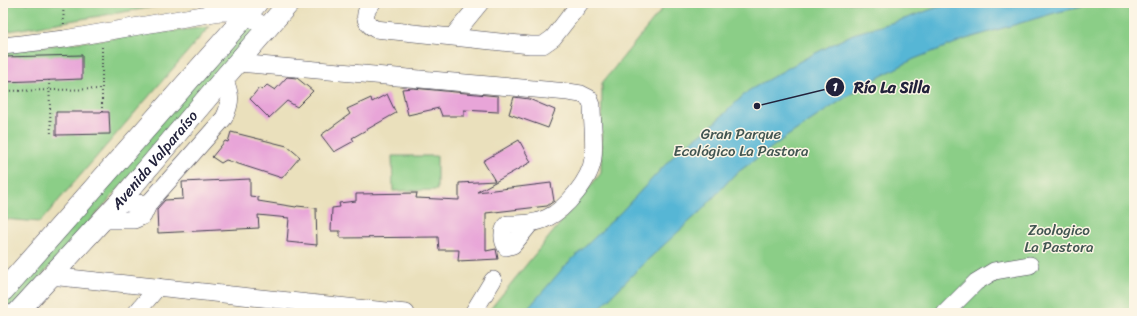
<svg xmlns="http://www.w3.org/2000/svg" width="1137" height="316" font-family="Sriracha,sans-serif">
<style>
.green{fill:#8bce87;stroke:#567861}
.water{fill:#57b6d5;stroke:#3c6c88}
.building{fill:#e8a5d8}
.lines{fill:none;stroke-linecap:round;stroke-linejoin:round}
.minor-casing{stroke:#403e4e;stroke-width:18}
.major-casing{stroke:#403e4e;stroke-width:22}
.path{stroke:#403e4e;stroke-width:2;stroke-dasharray:1 3;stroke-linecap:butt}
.minor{stroke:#fff;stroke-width:17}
.major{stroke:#fff;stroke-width:21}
.labels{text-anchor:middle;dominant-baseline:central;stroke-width:3;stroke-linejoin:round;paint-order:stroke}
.park-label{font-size:15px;fill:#425652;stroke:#fcf5e5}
.street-label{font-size:15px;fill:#22223b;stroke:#fcf5e5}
.leader{fill:none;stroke:#22223b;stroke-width:1.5}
.callout-dot{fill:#22223b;stroke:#fcf5e5;stroke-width:1.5}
.mark-label{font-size:12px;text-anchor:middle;font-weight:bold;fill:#fff}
.callout-label{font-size:16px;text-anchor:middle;font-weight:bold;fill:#22223b;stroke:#fcf5e5;stroke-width:3;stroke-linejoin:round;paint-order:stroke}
</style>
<rect width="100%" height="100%" fill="#fcf5e5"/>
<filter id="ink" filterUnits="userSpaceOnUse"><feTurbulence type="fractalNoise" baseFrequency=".025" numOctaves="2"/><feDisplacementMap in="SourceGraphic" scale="8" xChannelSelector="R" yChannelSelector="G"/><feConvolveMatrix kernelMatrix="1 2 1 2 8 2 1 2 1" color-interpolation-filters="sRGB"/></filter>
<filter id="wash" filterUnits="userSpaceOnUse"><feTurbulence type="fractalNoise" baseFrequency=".012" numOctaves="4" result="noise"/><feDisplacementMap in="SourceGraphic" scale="16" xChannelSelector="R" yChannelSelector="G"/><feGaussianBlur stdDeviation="0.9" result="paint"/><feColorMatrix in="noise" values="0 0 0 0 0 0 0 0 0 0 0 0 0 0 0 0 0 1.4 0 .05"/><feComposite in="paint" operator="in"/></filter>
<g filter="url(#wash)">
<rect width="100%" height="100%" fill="#eae0bc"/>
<g class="green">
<polygon points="3,3 178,3 3,32"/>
<polygon points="667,3 1134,3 1134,313 487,313 601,173 602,83"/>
<polygon points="243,23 259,30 13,308 3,304 3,296"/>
<polygon points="209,27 40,222 3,219 3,51"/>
<polygon points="392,156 437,156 437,190 393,191"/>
</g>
<polygon class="water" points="950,3 1102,3 1058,12 966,39 914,59 866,84 786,137 734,175 701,211 642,265 595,313 524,313 565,266 621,212 680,149 709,128 748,91 804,59 853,34 901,20"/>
<g id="blocks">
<g class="building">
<polygon points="82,55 82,79 3,82 3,57"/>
<polygon points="287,77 297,78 313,91 297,107 287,101 269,118 250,99 259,88 262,90 267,85 275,90"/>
<polygon points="413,88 498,96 498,112 464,110 464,116 442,116 439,108 408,115 402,89"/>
<polygon points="387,94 396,113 352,138 354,141 334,152 321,135 350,114 347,109 371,98 372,102"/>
<polygon points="514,97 529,99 555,110 548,128 509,114"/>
<polygon points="56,112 109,112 110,134 56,135"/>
<polygon points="231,132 287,146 300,157 282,178 226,160 221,163 212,157 225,141 228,142"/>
<polygon points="519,140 531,162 477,192 551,183 554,201 547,206 486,213 486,251 496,249 498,259 458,261 459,250 439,250 438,237 340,238 340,231 331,231 332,208 340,207 339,203 356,201 356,194 417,193 416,198 459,200 459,183 495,181 483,161"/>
<polygon points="250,179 250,196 258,197 258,201 296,207 297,206 316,208 317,245 287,242 289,218 258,215 259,228 158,233 157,209 165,200 183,199 182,182"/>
</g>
</g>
</g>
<g filter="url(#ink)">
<use href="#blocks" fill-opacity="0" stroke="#403e4e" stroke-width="1"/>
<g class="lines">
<g class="minor-casing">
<g id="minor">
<path d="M 372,3 C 363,13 363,22 375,29 L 530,45 L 543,45 L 553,38 L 580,3"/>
<polyline points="453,36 480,3"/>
<path d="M 3,46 L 64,39 L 220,12 C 244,12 247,15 267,28"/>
<path d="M 238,63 L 568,92 L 581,94 L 589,98 L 592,105 C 592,122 595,141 593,158 C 591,179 566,209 547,218 C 535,224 522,224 508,224 C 501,230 502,240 506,247 L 513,245 L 530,224"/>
<polyline points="120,201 132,204 149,203"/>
<path d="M 103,220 L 134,220 L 143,216 L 149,203 L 224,118 C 232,102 231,94 224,78"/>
<polyline points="50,276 406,313"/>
<polyline points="3,311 6,313"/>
<polyline points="136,313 158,287"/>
<polyline points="473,313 493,280"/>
<polyline points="945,313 976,282 994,271 1030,265"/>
</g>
</g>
<g class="major-casing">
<g id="major">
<polyline points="3,291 257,3"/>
<path id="s1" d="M 17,313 L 120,201 L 224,78 L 289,3"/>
</g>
</g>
<g class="path">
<polyline points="63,3 64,26"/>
<polyline points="3,74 4,59"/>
<polyline points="49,80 51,136"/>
<polyline points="3,91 102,89"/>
<polyline points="102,112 102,45"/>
</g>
<use href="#minor" class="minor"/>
<use href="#major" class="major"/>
</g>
</g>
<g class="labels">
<g class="park-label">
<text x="741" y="134">Gran Parque<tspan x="741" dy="17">Ecológico La Pastora</tspan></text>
<text x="1059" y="230">Zoologico<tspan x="1059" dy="17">La Pastora</tspan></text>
</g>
<g class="street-label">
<text stroke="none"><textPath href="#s1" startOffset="206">Avenida Valparaíso</textPath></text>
</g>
</g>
<path class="leader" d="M757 106L835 87"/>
<g class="callout-dot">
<circle cx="757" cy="106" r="4"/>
<circle cx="835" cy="87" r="10"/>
</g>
<g class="mark-label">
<text x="835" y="91">1</text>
</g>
<g class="callout-label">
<text x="892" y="93">Río La Silla</text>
</g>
<rect width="1137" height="316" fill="none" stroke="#fcf5e5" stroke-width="16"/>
</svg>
